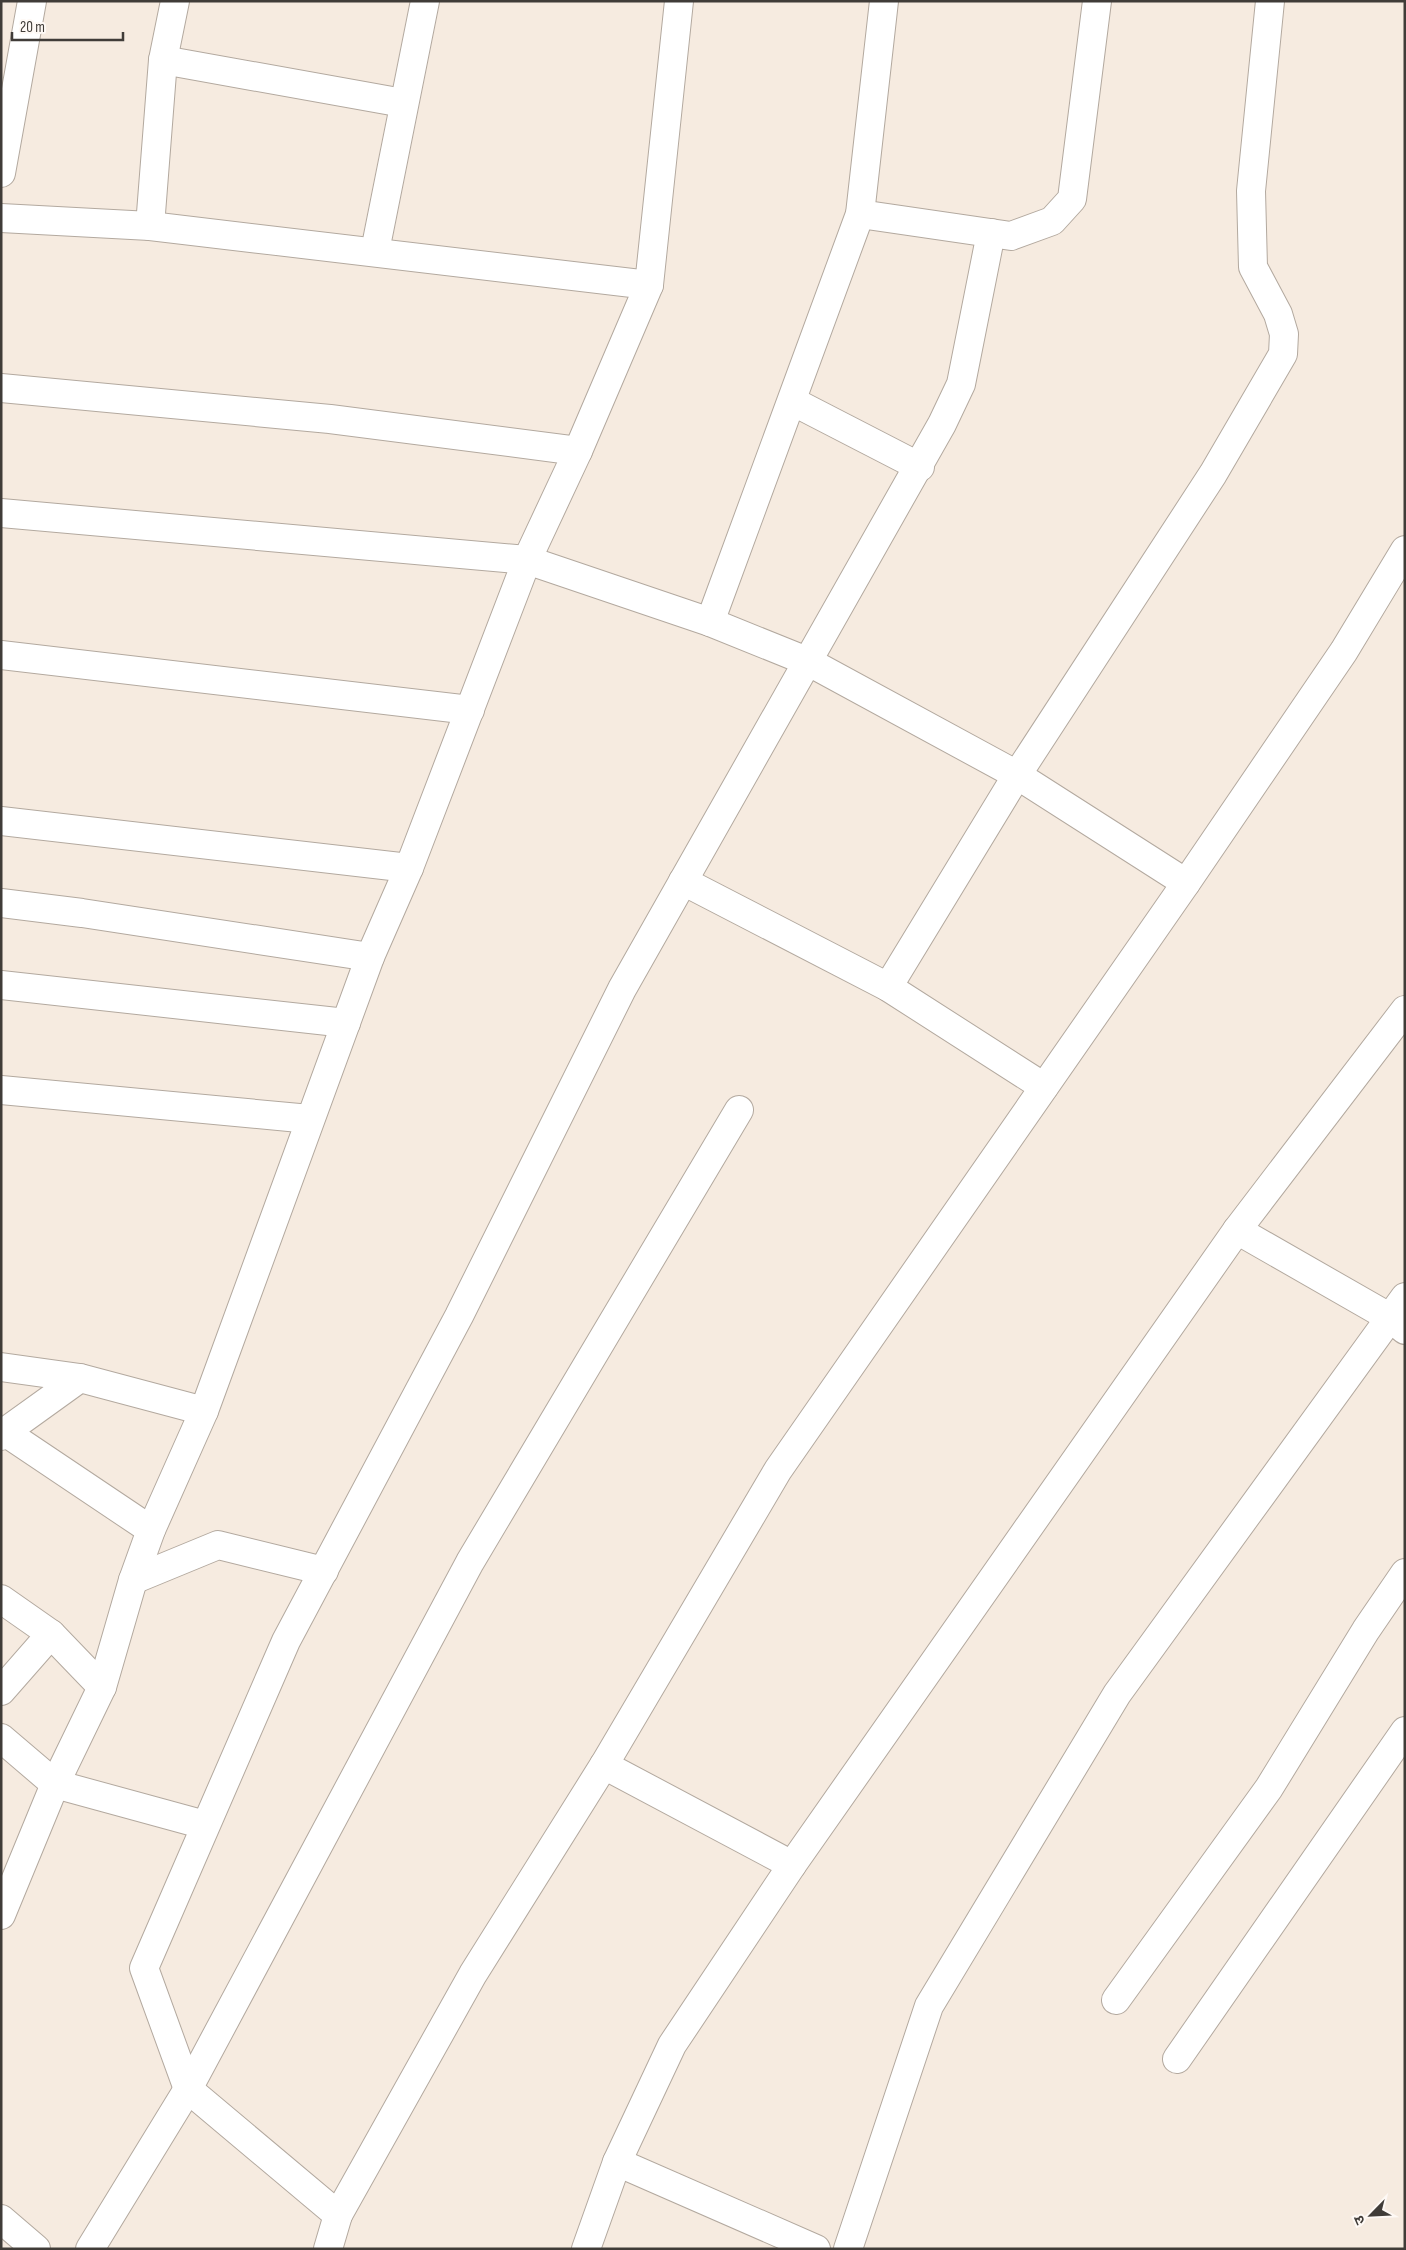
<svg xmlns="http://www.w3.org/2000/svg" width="1406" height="2250" font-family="'Sofia Sans Condensed','Noto Sans Devanagari',sans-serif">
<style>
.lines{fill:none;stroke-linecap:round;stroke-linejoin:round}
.street-casing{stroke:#b3a99f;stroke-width:30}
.street{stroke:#fff;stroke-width:28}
</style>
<rect width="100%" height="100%" fill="#f6ebe0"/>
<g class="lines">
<g class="street-casing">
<g id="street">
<polyline points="163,60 403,103"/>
<polyline points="1,173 32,1"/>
<polyline points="860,214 1011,236 1052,221 1072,199 1097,1"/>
<polyline points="1,218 150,226 649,285"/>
<polyline points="150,226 163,60 175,1"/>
<polyline points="375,251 425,1"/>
<polyline points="1,388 330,419 578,451"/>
<polyline points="792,401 920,467"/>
<polyline points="1,513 527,560 710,622 809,662 1017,775 1186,883"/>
<polyline points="710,622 860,214 884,1"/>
<polyline points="1,655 470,710"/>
<polyline points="1,821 409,868"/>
<polyline points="683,881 888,987 1044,1087"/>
<polyline points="1,903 82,913 370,957"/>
<polyline points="1,985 346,1023"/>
<polyline points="888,987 1017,775 1213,474 1283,354 1284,334 1278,314 1253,267 1251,191 1270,1"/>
<polyline points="1,1090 310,1119"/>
<polyline points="1237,1230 1389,1317 1405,1330"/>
<polyline points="1,1367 80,1378 204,1411"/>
<polyline points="5,1432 80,1378"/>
<polyline points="1,1436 5,1432 151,1530"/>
<polyline points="133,1580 218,1545 324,1571"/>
<polyline points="1,1599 51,1634 102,1687"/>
<polyline points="1,1691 51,1634"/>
<polyline points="1,1738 55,1784 205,1825"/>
<polyline points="604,1765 792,1865"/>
<polyline points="1,1915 55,1784 102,1687 133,1580 151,1530 204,1411 370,957 409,868 527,560 578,451 649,285 679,1"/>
<polyline points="1116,2000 1269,1788 1366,1630 1405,1573"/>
<polyline points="1177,2059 1405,1731"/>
<polyline points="617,2162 816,2249"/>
<polyline points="338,2215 188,2089 144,1968 286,1641 459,1316 622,989 942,424 961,384 991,233"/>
<polyline points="1,2219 36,2249"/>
<polyline points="90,2249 188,2089 470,1562 739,1110"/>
<polyline points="328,2249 338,2215 473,1974 604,1765 778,1470 1186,883 1344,651 1405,550"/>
<polyline points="586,2249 617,2162 672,2045 792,1865 1237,1230 1405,1010"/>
<polyline points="848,2249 929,2006 1117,1694 1405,1297"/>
</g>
</g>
<use href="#street" class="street"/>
</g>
<rect width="1406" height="2250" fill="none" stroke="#403c38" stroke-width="5"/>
<g transform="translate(1371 2215) rotate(246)" stroke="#fef9f5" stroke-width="4" paint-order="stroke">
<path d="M0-4L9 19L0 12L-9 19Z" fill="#403c38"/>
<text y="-8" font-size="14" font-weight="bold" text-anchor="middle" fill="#403c38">उ</text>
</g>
<path d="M12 32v8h111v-8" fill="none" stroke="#403c38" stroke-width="2.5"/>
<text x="20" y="32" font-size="15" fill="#403c38" stroke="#fef9f5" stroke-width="4" paint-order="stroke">20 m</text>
</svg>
